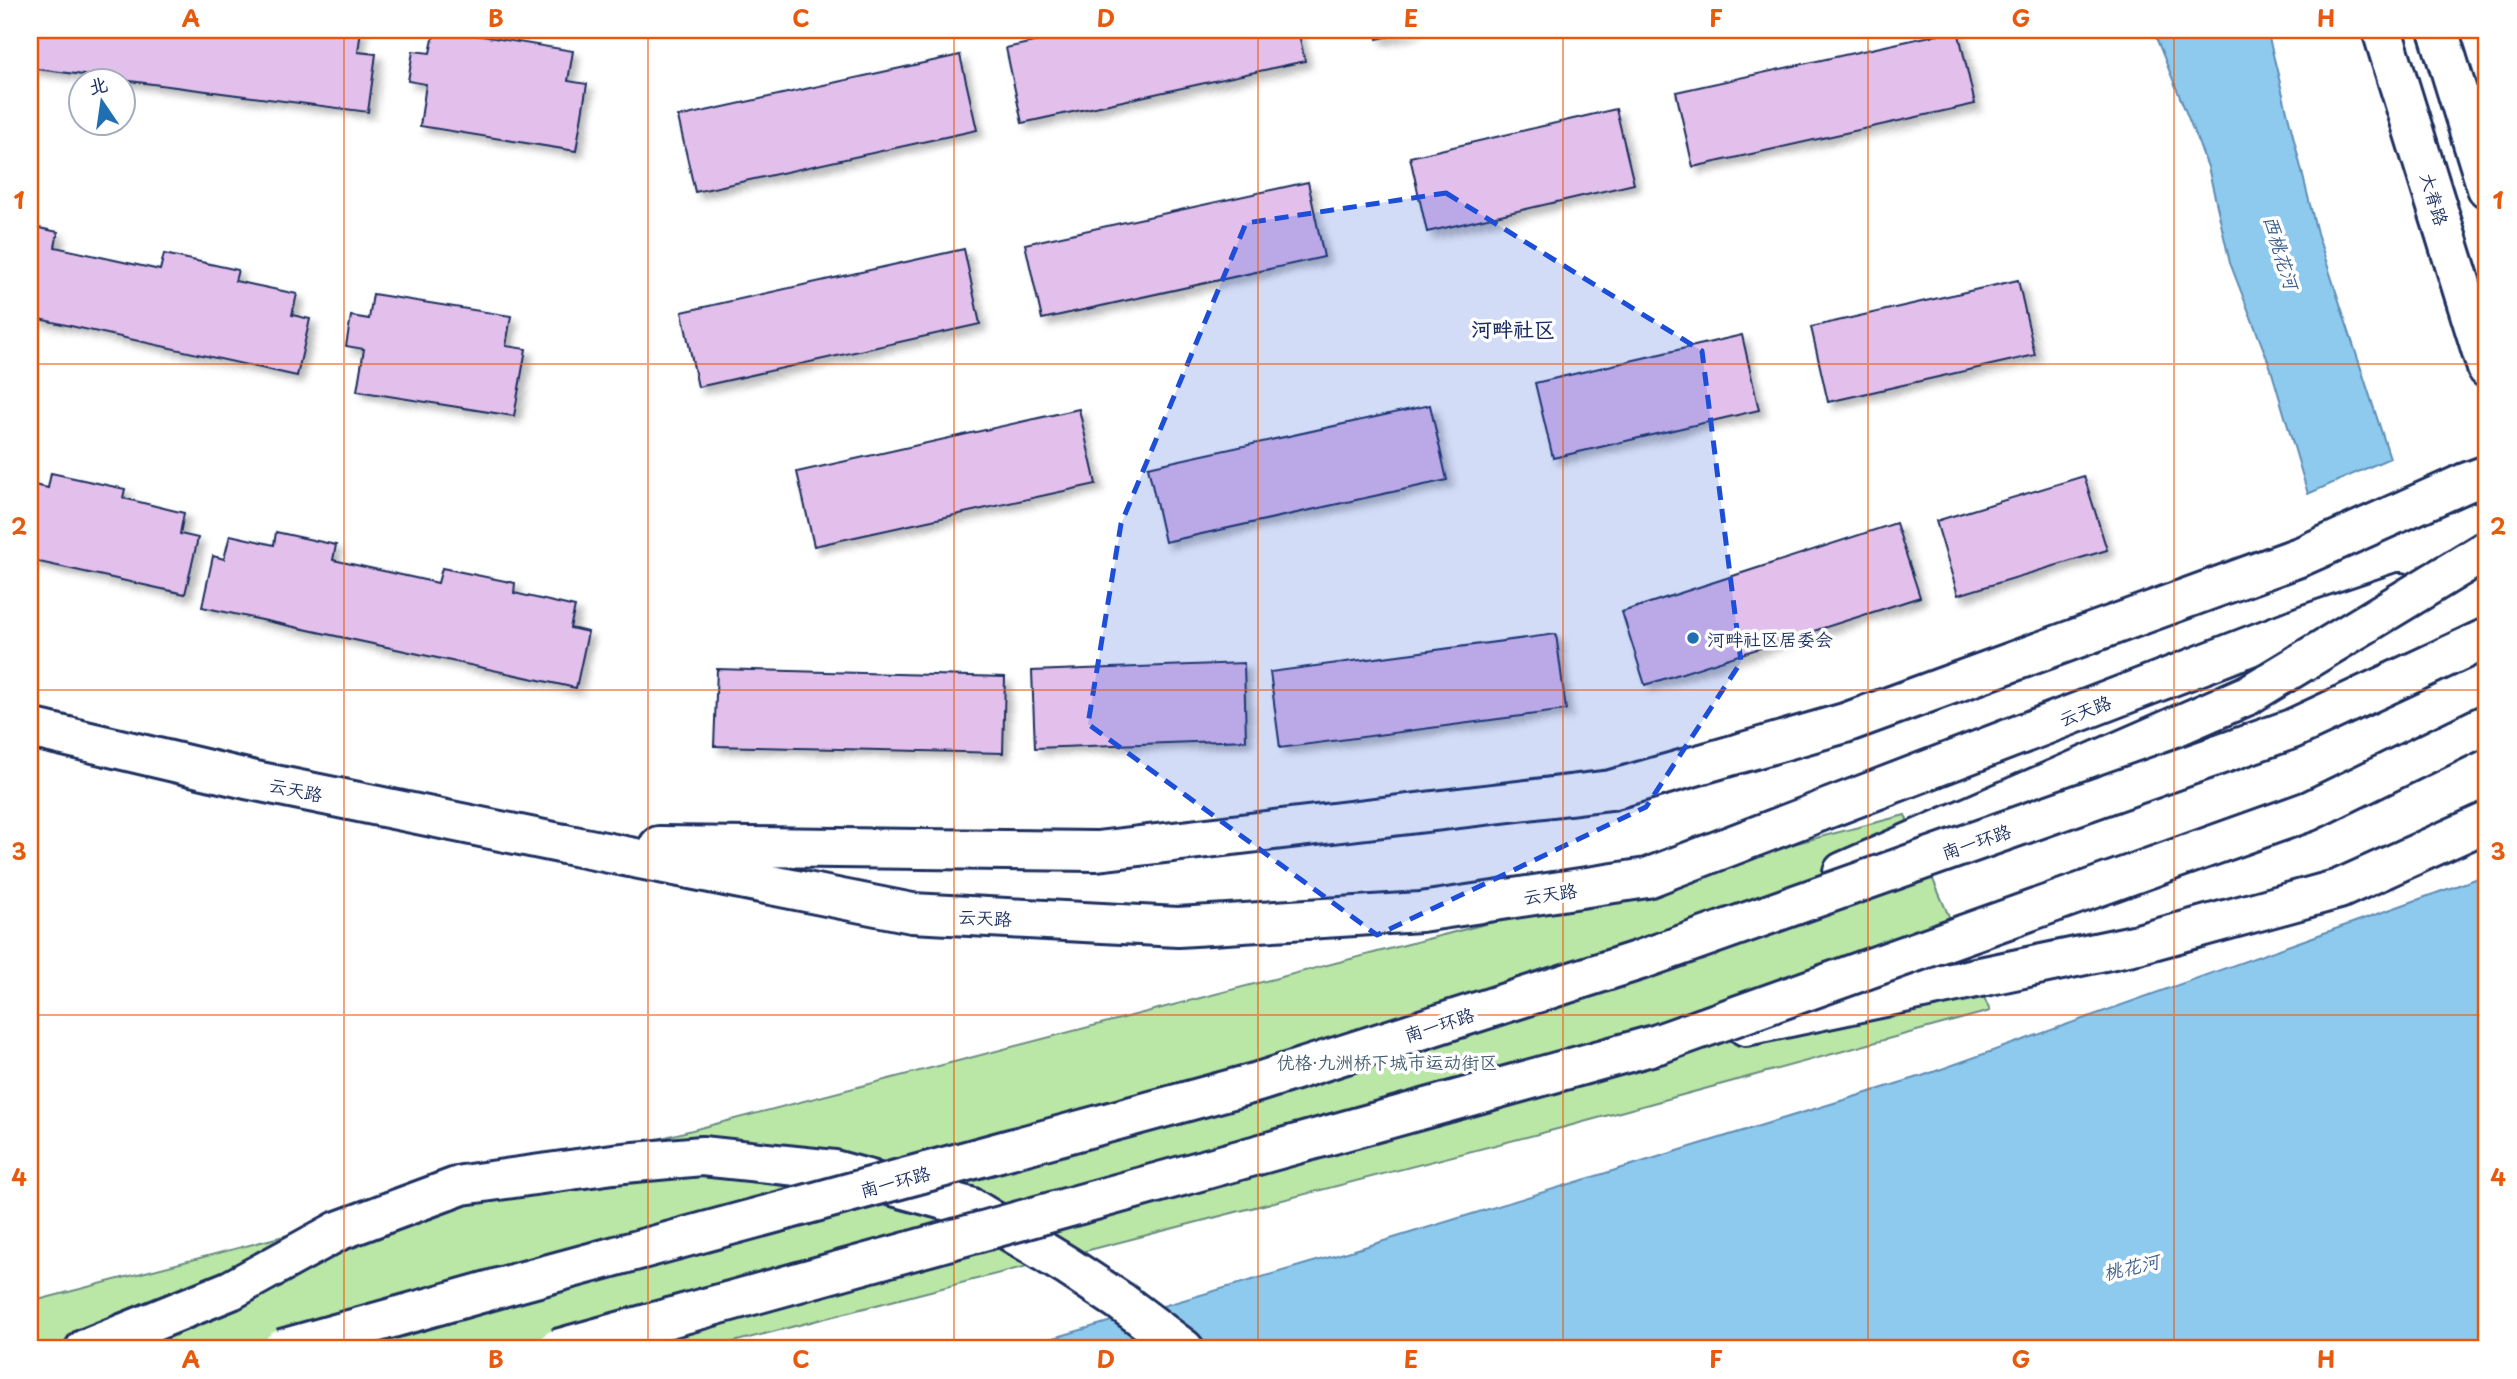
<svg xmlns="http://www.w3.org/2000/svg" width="2517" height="1379" font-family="'Playpen Sans','LXGW WenKai TC',sans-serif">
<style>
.green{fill:#bae7a5;stroke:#6a8b82;stroke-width:2}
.water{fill:#8dcaed;stroke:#5f8cb4;stroke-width:2}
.building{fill:#e3c0eb;stroke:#1b2f5e;stroke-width:2;filter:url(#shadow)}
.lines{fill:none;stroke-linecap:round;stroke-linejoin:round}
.minor-casing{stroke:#1b2f5e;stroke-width:44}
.major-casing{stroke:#1b2f5e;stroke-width:44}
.highway-casing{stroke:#1b2f5e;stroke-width:44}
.minor{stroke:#fff;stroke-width:38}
.major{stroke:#fff;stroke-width:38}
.highway{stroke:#fff;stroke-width:38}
.highway-bridge-casing{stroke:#1b2f5e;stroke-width:44;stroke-linecap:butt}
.highway-bridge{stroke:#fff;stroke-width:38}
.marked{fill:#1d4ed8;fill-opacity:0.2;stroke:#1d4ed8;stroke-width:5;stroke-dasharray:14 9;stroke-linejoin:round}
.grid{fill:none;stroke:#e8590c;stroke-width:2;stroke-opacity:0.55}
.poi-dot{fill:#1f6fb2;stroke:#fff;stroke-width:2.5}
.labels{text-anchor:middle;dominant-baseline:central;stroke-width:7;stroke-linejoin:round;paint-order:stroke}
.street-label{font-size:18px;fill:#1b2f5e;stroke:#fff}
.poi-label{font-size:18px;fill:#1b2f5e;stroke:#fff;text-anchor:start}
.park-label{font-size:18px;fill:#435d70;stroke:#fff}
.water-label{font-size:19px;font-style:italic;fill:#3d5e89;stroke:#fff}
.quarter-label{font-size:21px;font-weight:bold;fill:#1b2f5e;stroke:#fff}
.neatline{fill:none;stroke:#e8590c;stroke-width:2.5}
.grid-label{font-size:23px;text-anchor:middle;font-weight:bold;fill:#e8590c}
</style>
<defs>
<filter id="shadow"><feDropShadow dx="6" dy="6" stdDeviation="3.5" flood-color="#0004"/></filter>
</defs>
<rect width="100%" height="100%" fill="#fff"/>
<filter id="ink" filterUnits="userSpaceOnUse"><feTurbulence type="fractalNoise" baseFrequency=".0143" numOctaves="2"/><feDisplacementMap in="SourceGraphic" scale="14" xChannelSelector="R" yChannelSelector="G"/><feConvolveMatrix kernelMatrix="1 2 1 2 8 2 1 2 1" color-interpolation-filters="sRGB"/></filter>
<g filter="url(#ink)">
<polygon class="green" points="1905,815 1990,1011 1565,1127 706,1349 30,1349 30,1302"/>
<g class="water">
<polygon points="2153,30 2267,30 2317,233 2390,458 2308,494 2270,366 2230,263 2208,167"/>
<polygon points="2487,875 2487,1349 1016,1349 1361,1248 1922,1076"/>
</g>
<g class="building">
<polygon points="30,30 361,30 358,52 376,54 368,112 30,68"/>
<polygon points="435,30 446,30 573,51 568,81 587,84 576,151 420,126 426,84 408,81 413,51 430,53"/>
<polygon points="1088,30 1298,30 1305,61 1022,123 1006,48"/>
<polygon points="1375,30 1416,30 1377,39"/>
<polygon points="1958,30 1975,104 1693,167 1676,92"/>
<polygon points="960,55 977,130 695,192 678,117"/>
<polygon points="1616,109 1634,184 1427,232 1410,157"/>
<polygon points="1308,182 1324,257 1042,319 1025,244"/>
<polygon points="30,226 58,232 55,247 160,270 164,254 238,270 235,281 297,294 292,315 310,319 297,376 30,317"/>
<polygon points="964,249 980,324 698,387 682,312"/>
<polygon points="2018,280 2035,355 1828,402 1811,327"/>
<polygon points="373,294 511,316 506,346 526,349 514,416 357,391 364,349 346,346 351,316 369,319"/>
<polygon points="1742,335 1759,410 1553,458 1535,383"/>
<polygon points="1430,405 1447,480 1165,542 1148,467"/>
<polygon points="1079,409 1096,484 814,546 797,472"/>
<polygon points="51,473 125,489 123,498 184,513 180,534 198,538 185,594 30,560 30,484 48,488"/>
<polygon points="2084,476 2107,550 1958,595 1936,521"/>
<polygon points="1896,523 1920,597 1645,685 1622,612"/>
<polygon points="276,532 336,545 333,560 438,583 442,568 515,583 514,593 575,607 570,628 588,632 576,688 202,607 213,556 224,559 230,535 274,545"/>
<polygon points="1556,634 1566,710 1280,748 1270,672"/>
<polygon points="1244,663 1246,740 1035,748 1032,671"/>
<polygon points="717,669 1005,677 1003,753 714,746"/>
</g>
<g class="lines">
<g class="minor-casing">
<g id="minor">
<polyline points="2382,30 2487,368"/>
<polyline points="2438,30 2487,188"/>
<polyline points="30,728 251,780 564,844"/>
</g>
</g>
<g class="major-casing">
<g id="major">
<polyline points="564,844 912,913 1178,927 1421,912 1647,878 2305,625 2400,593"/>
<polyline points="659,846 1097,851 1611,790 1845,723 2302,556 2465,483 2487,475"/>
</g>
</g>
<g class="highway-casing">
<g id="highway">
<polyline points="1843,872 2248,695"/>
<polyline points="1746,1026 2138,944 2339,889 2487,822"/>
<polyline points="85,1349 231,1290 338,1231 462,1185 613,1164 702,1156 834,1170 970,1207 1067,1266 1120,1301 1184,1349"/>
</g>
</g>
<use href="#minor" class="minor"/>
<use href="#major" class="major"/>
<use href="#highway" class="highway"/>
<g class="highway-bridge-casing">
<g id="highway-bridge">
<polyline points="2248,695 2487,550"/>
<polyline points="282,1349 520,1282 1258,1082 1640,960 2292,729 2487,638"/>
<polyline points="557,1349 1658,1044 2309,811 2487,724"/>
</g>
</g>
<use href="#highway-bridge" class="highway-bridge"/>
</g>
</g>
<path class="marked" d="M 1446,193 L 1702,351 L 1741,662 L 1646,807 L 1377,935 L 1088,724 L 1121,524 L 1246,223 Z"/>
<path class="grid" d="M 344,30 L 344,1349M 648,30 L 648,1349M 954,30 L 954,1349M 1258,30 L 1258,1349M 1563,30 L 1563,1349M 1868,30 L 1868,1349M 2174,30 L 2174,1349M 30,364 L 2487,364M 30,690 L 2487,690M 30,1015 L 2487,1015"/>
<circle class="poi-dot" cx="1693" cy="638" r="7"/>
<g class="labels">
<g class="street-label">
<text transform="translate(2435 199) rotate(73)">大脊路</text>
<text transform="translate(2085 710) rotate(-21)">云天路</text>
<text transform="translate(296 789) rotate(12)">云天路</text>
<text transform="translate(1976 841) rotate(-19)">南一环路</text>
<text transform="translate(1550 893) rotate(-8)">云天路</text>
<text transform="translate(985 917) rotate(3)">云天路</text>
<text transform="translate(1439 1024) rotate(-18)">南一环路</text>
<text transform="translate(895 1181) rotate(-15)">南一环路</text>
</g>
<g class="poi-label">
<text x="1707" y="638">河畔社区居委会</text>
</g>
<g class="park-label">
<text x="1387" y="1061">优格·九洲桥下城市运动街区</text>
</g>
<g class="water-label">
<text transform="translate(2282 252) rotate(73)">西桃花河</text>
<text transform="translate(2131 1266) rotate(-13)">桃花河</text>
</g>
<g class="quarter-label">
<text x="1513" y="328">河畔社区</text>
</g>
</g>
<rect width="2517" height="1379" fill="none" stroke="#fff" stroke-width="77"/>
<g transform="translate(102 102) rotate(347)"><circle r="33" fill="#ffffff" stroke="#a4acbf" stroke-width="2"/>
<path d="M0-5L12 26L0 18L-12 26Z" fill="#1f6fb2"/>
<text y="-10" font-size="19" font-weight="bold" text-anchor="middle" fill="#1b2f5e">北</text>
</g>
<rect x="38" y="38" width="2440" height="1302" class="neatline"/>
<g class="grid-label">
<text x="191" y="27">A</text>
<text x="496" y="27">B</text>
<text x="801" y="27">C</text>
<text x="1106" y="27">D</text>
<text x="1411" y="27">E</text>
<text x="1716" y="27">F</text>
<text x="2021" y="27">G</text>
<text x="2326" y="27">H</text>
<text x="19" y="209">1</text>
<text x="2498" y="209">1</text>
<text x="19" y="535">2</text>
<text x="2498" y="535">2</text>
<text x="19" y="860">3</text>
<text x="2498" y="860">3</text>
<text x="19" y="1186">4</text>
<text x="2498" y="1186">4</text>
<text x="191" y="1368">A</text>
<text x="496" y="1368">B</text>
<text x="801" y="1368">C</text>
<text x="1106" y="1368">D</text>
<text x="1411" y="1368">E</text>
<text x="1716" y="1368">F</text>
<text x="2021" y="1368">G</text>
<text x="2326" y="1368">H</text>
</g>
</svg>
